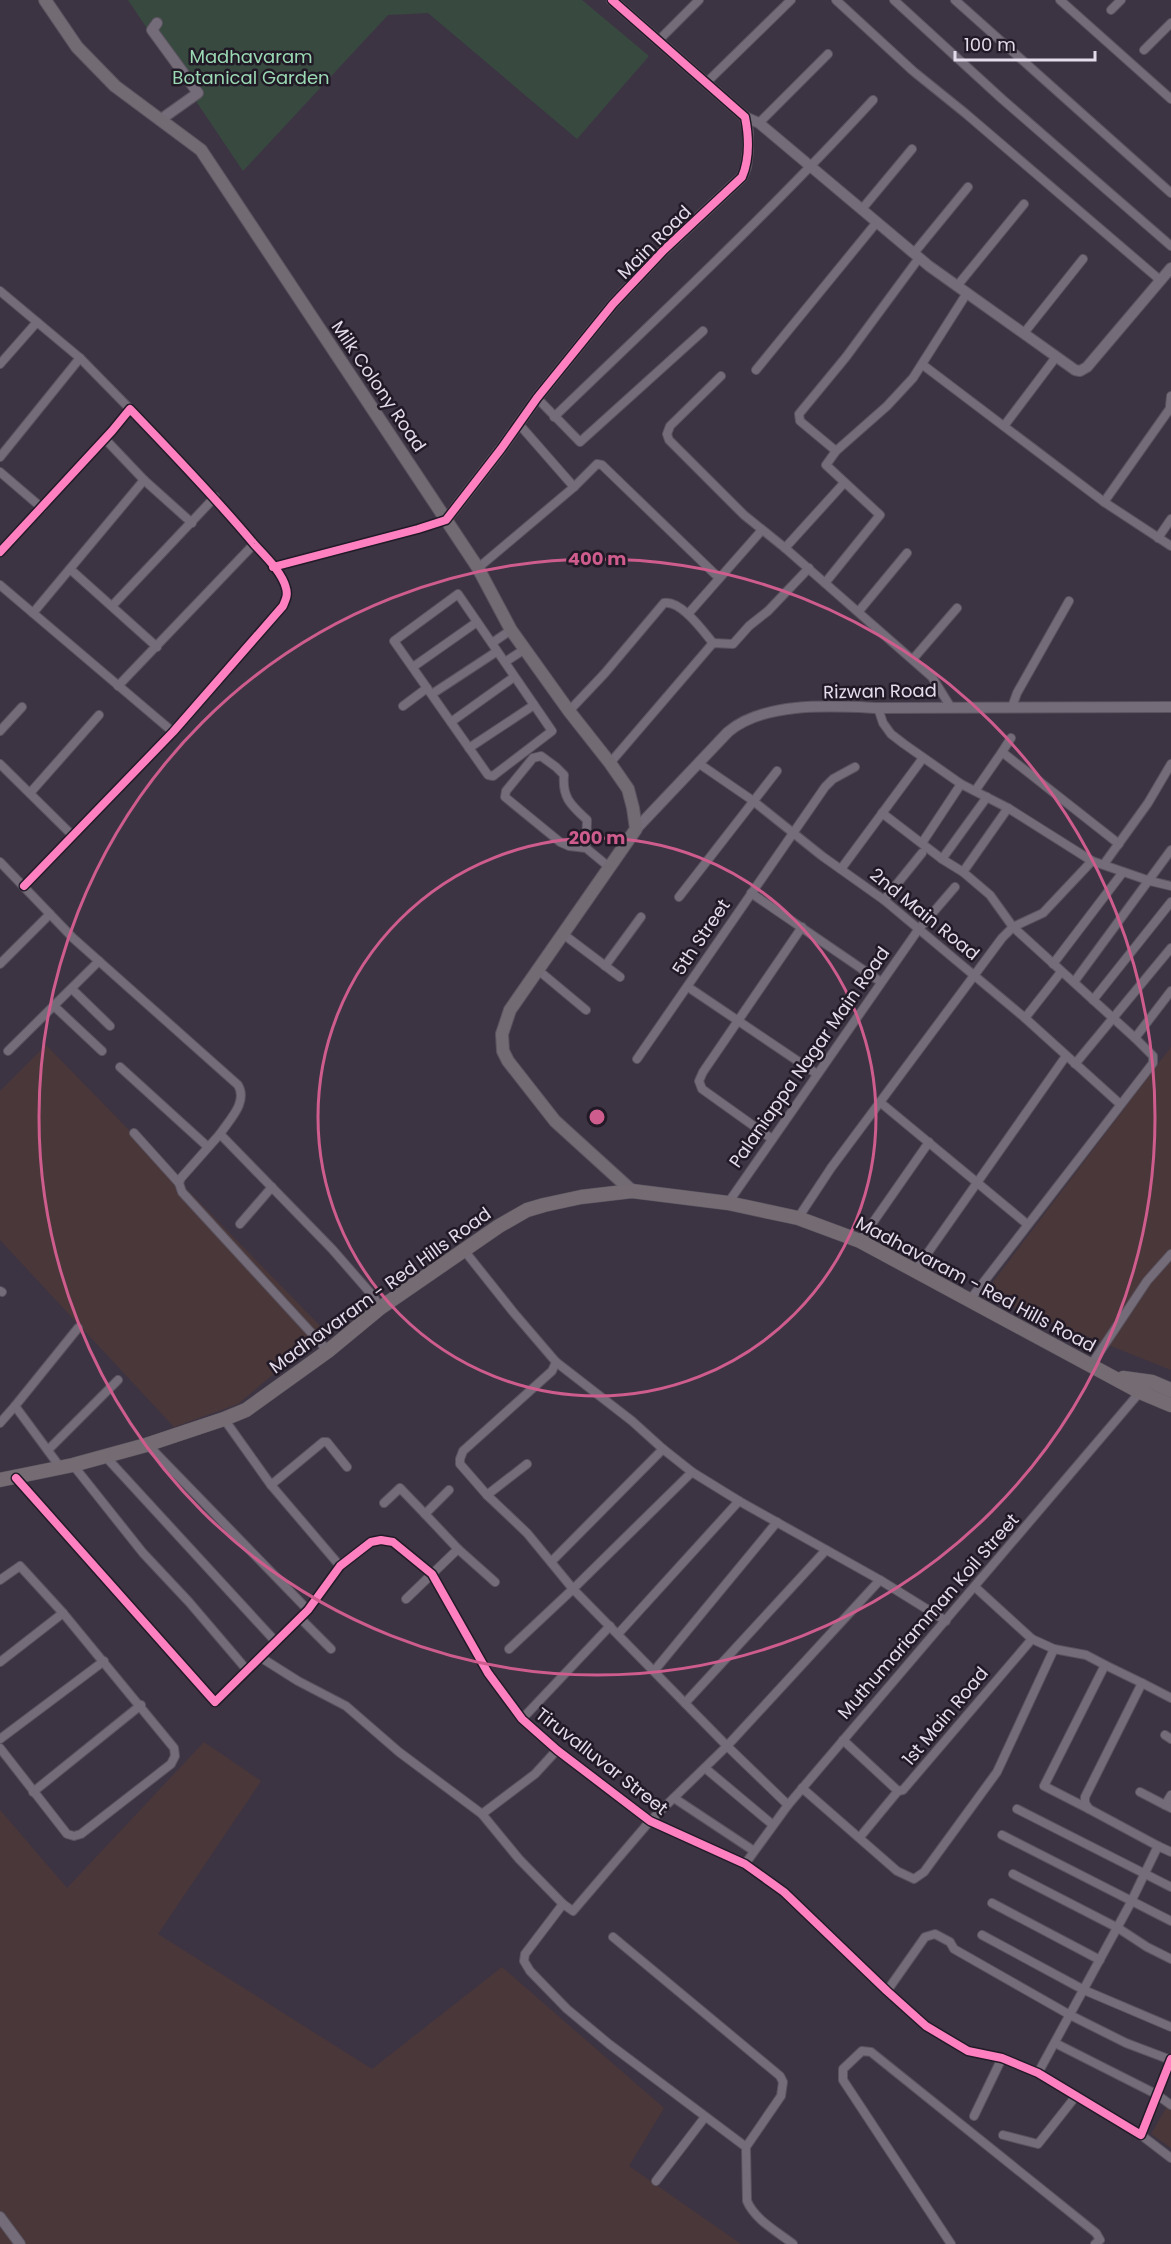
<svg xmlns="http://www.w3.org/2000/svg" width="1171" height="2244" font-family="Poppins,sans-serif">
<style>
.industrial{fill:#4a3739}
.green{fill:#384940}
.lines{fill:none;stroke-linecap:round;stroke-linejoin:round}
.minor-casing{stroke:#5a535f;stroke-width:10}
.tertiary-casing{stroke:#5a535f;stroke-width:12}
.secondary-casing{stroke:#5a535f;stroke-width:14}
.primary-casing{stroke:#5a535f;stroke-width:15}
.minor{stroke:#746d79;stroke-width:8}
.tertiary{stroke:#746d79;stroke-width:10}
.secondary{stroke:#736b73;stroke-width:12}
.primary{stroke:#746c72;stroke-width:14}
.cycleway-casing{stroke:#211a26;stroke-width:11}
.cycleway{stroke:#ff80c0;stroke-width:8}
.ring{fill:none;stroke:#ce5c8d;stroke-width:3}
.labels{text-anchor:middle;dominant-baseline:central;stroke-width:5;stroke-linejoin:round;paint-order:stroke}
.park-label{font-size:18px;fill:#9ad9b3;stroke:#211a26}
.street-label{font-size:18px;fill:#e4dbeb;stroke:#211a26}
.centre{fill:#ce5c8d;stroke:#211a26;stroke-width:3}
.ring-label{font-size:18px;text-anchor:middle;font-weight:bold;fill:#ce5c8d;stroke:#211a26;stroke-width:5;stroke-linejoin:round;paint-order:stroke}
</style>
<rect width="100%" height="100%" fill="#3d3443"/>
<g class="industrial">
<polygon points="46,1045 325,1331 238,1404 174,1427 0,1240 0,1091"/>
<polygon points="1171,1047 1171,1370 983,1295"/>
<polygon points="204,1742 261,1781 158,1934 372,2069 502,1967 664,2108 629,2166 741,2244 0,2244 0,1810 67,1888"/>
<polygon points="1169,2103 1171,2105 1171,2148 1151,2134"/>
</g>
<polygon class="green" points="128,0 582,0 649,56 577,139 428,13 388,15 243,171"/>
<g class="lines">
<g class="minor-casing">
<g id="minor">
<polyline points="836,0 913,71 965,113 1160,280"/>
<polyline points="894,0 1002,99 1171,246"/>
<polyline points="955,0 1171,193"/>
<polyline points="1060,0 1171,99"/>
<polyline points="1111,10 1121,0"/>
<polyline points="658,41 699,0"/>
<polyline points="1144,50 1171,23"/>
<polyline points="707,82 791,0"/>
<polyline points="759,123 828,54"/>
<polyline points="862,209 912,149"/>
<polyline points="914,253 968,187"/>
<polyline points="919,258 846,357 799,414 800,421 836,451 887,406 913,378 967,293"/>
<polyline points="957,286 1024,204"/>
<polyline points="0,291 37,322"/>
<polyline points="1024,333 1083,259"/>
<polyline points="0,364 37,322 80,358 130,409"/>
<polyline points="923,365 1104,502 1171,546"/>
<polyline points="756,370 877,222"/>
<polyline points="721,376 670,426 667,434 669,440 744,515 785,548 932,677 950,706"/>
<polyline points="537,398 580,442 703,331"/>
<polyline points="1170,406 1171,396"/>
<path d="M 554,417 C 662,313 771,211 873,100"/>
<polyline points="518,423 574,487"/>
<polyline points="1004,426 1056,357"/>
<polyline points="0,457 80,358"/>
<polyline points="0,472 42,508"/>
<polyline points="144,480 192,523"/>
<polyline points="1104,502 1171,407"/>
<polyline points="1158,538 1171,519"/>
<polyline points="785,548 844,483"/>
<path d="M 0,552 L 112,431 L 130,409 C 172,453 215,497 254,544 C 265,556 282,572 286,588 C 288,595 286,599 283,606 L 173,732 L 24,886"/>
<polyline points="273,567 418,529 446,520"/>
<polyline points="478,568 574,487 597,464 602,465 719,578"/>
<polyline points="70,569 157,647"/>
<polyline points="825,583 880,515 826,465 836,451"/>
<polyline points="0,585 173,732"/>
<polygon points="458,594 552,731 493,776 488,775 394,641"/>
<polyline points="112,606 215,497"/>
<polyline points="859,611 907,553"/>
<polyline points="33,613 144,480 105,439"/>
<polyline points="688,614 762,530"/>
<polyline points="492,643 511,630"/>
<polyline points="913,659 957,608"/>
<polyline points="505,662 525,649"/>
<polyline points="413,667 477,622"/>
<polyline points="118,686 254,544"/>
<polyline points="432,694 496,652"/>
<polyline points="403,706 427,688"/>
<polyline points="1012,707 1017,693 1069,601"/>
<polyline points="878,708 883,723 891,734 904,744 961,784 1008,808"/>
<path d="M 569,711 L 605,673 L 664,603 C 681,600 703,631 713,643"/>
<polyline points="451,722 514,677"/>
<polyline points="0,731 22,707"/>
<polyline points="469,748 534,705"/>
<polyline points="1002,752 1011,738"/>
<polyline points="610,763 713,643 733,644 749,626 768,611 809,568"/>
<polyline points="698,763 752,800 822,856 884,900 1025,1018 1120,1104"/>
<polyline points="0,764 73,836"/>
<polyline points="975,791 1002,752 1119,844"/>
<polyline points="30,793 99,715"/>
<polyline points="882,813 942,859 963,872 990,895 1013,927 1135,1038 1171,991"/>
<polyline points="922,843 961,784"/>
<path d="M 586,848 L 587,820 C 571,805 562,798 564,775 L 556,767 L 541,756 L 533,758 L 506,791 L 505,797 L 560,842 L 569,846 L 586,848 L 609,867"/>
<polyline points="942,859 987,797"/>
<path d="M 0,862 L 73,938 L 238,1085 C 248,1102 230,1119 220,1134 L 332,1249 L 373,1296 L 380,1308"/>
<polyline points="1104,864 1148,803 1171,764"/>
<polyline points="841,869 923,758"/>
<polyline points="963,872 1008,808 1092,861 1150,881 1171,886"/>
<polyline points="751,893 881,982"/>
<polyline points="679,897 777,771"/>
<polyline points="884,900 922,853"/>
<polyline points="563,934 620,977"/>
<polyline points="0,964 50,914"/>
<polyline points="1053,964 1123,872"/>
<polyline points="605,966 641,917"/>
<polyline points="538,970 586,1010"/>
<polyline points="1074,982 1171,850"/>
<polyline points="688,987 817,1074"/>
<polyline points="72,989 110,1026"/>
<polyline points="1093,1000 1171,902"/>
<polyline points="54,1006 102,1051"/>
<polyline points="1025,1018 1061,972"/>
<polyline points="8,1051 99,961"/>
<polyline points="637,1059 825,787 833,779 855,767"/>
<polyline points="1075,1064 1171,948"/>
<polyline points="120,1067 208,1147"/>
<polyline points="881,1103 1027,1224"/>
<polyline points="134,1133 179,1183"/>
<polyline points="220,1134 181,1178 179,1183 182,1192 328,1351"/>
<polyline points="772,1139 702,1089 699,1081 703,1072 802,927"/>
<polyline points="728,1203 918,930 955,887"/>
<polyline points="798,1218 831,1168 1002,938 1013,927 1043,913 1092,861"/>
<polyline points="240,1224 272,1187"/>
<polyline points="860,1241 929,1142"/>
<polyline points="463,1249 514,1313 556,1362 552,1371 463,1451 460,1459 460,1464 487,1495 527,1464"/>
<polyline points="915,1271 1066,1056"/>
<polyline points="0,1291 2,1292"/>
<polyline points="969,1301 1153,1063 1153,1056 1135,1038"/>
<polyline points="556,1362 632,1421 663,1449"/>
<polyline points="1091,1365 1147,1281 1171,1254"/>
<polyline points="15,1406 78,1328"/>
<polyline points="224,1419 271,1485 323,1442 327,1442 347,1467"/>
<polyline points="0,1423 15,1406 60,1467"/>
<polyline points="147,1444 308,1610"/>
<polyline points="49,1449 118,1380"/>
<polyline points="105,1456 276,1642"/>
<polyline points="73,1465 143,1553 189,1602 247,1670"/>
<polyline points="16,1478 215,1702 308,1610 340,1566 371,1542 381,1540 393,1542 432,1574 488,1673 522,1719 557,1750 650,1821 745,1864 784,1892 887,1991 926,2026 968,2051 1002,2058 1038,2073 1141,2135 1171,2059"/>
<polyline points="271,1485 340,1566"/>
<polyline points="449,1490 425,1514 458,1549"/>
<polyline points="487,1495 527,1533 573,1589 727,1746 880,1580 739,1501 692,1472 573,1589 509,1649"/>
<polyline points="384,1503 400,1488 425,1514"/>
<polyline points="551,1562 663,1449 692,1472"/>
<polyline points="0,1580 20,1566 63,1613"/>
<polyline points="880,1580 946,1621"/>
<polyline points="406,1599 458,1549 495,1582"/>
<polyline points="300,1618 331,1649"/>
<polyline points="618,1634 739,1501"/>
<polyline points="1054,1649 1086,1655 1105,1665"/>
<polyline points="260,1657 298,1681 346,1706 399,1752 482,1814 519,1859 563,1904 573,1911 650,1821 727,1746 788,1805"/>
<polyline points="0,1662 63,1613 174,1748 175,1756 171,1764 81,1834 74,1836 67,1834 0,1748"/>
<polyline points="654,1671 777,1522"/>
<polyline points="685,1703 826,1550"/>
<polyline points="522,1719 610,1626"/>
<polyline points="1165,1735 1171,1739"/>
<polyline points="0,1739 104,1661"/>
<polyline points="843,1740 898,1791"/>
<polyline points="705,1768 773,1825"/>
<polyline points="802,1788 897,1871 914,1879 924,1872 997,1772 1054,1649 1032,1639 975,1587"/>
<polyline points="33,1792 141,1705"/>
<polyline points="1140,1792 1165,1805"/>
<polyline points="1171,1795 1165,1805 1171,1808"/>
<polyline points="674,1798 754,1851"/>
<polyline points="1017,1809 1171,1887"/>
<polyline points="1089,1809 1044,1786 1105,1665 1142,1683"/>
<polyline points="482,1814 535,1774 557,1750"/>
<polyline points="1002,1835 1171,1921"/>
<polyline points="860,1837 898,1791 903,1790 1032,1639"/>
<polyline points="1158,1846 1089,1809 1085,1803 1085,1797 1142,1683 1171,1698"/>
<polyline points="745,1864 788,1805 1140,1392"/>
<polyline points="1013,1874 1118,1928 1147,1947 1171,1959"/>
<polyline points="992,1903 1100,1960"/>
<path d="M 563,1904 L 525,1954 L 524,1961 L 530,1971 L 567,2009 L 609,2044 L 746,2147 L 747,2201 C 755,2220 778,2232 793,2244"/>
<polyline points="982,1935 1084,1990 1171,2027"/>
<polyline points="613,1937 780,2076 783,2082 781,2096 746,2147"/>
<polyline points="887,1991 925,1937 935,1934 950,1942 954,1949 1070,2015 1126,2043 1171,2060"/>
<polyline points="1055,2043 1156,2094 1171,2105"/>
<polyline points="1038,2073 1129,1906 1158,1846 1171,1852"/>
<polyline points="974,2116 1002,2058"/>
<polyline points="1003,2135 1038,2144 1076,2096"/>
<polyline points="1141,2135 1171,2158"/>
<polyline points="656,2181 705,2117"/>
<polyline points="951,2244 843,2080 843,2069 862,2051 871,2052 1096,2233 1100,2240 1095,2244"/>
</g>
</g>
<g class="tertiary-casing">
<g id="tertiary">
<polyline points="157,23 152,30 198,93 160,120"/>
<polyline points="745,117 759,123 929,266 1075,370 1080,371 1087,367 1171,268"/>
<polyline points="446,520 501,449 537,398 613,304 664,250 742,177 746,167 748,151 748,132 745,117 612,0"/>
<path d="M 636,829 L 728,732 C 764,701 833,706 878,708 L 1171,707"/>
<polyline points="0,2217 20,2244"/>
</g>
</g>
<g class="secondary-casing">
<polyline id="secondary" points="45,0 77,47 115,86 201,150 478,568 511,630 569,711 610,763 628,789 633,808 636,829 510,1010 502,1034 503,1051 508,1061 555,1121 632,1191"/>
</g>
<g class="primary-casing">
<g id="primary">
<polyline points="1123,1378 1152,1382 1171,1390"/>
<polyline points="0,1480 73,1465 146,1445 224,1419 246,1410 328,1351 380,1308 499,1226 527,1210 544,1205 581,1197 632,1191 728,1203 798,1218 860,1241 1140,1392 1171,1405"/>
</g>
</g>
<use href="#minor" class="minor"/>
<use href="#tertiary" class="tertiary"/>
<use href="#secondary" class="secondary"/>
<use href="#primary" class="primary"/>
<g class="cycleway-casing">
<g id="cycleway">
<path d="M 0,552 L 112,431 L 130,409 C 172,453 215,497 254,544 C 265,556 282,572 286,588 C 288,595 286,599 283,606 L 173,732 L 24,886"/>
<path d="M 273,567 L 418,529 L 446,520 L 501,449 L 537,398 L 613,304 L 664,250 L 742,177 C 750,158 749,137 745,117 L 612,0"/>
<polyline points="16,1478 215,1702 308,1610 340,1566 371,1542 381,1540 393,1542 432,1574 488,1673 522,1719 557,1750 650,1821 745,1864 784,1892 887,1991 926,2026 968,2051 1002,2058 1038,2073 1141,2135 1171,2059"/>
</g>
</g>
<use href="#cycleway" class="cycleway"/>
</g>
<g class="ring">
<circle cx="597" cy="1117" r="279"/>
<circle cx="597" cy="1117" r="558"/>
</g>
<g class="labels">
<g class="park-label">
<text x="251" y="56">Madhavaram<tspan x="251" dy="21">Botanical Garden</tspan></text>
</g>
<g class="street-label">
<text transform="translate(654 242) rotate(-45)">Main Road</text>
<text transform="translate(379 386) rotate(56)">Milk Colony Road</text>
<text transform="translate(880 691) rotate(-1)">Rizwan Road</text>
<text transform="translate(925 914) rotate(39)">2nd Main Road</text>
<text transform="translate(701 937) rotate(-56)">5th Street</text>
<text transform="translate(809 1057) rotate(-55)">Palaniappa Nagar Main Road</text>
<text transform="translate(976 1284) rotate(28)">Madhavaram - Red Hills Road</text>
<text transform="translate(380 1290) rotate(-36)">Madhavaram - Red Hills Road</text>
<text transform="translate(928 1616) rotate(-49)">Muthumariamman Koil Street</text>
<text transform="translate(945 1716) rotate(-50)">1st Main Road</text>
<text transform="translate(602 1761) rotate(38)">Tiruvalluvar Street</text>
</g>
</g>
<circle cx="597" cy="1117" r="9" class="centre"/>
<g class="ring-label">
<text x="597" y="565">400 m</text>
<text x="597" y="844">200 m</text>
</g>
<path d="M955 51v9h140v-9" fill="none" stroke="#e4dbeb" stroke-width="3"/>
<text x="964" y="51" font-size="18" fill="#e4dbeb" stroke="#211a26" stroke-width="4.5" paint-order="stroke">100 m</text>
</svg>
